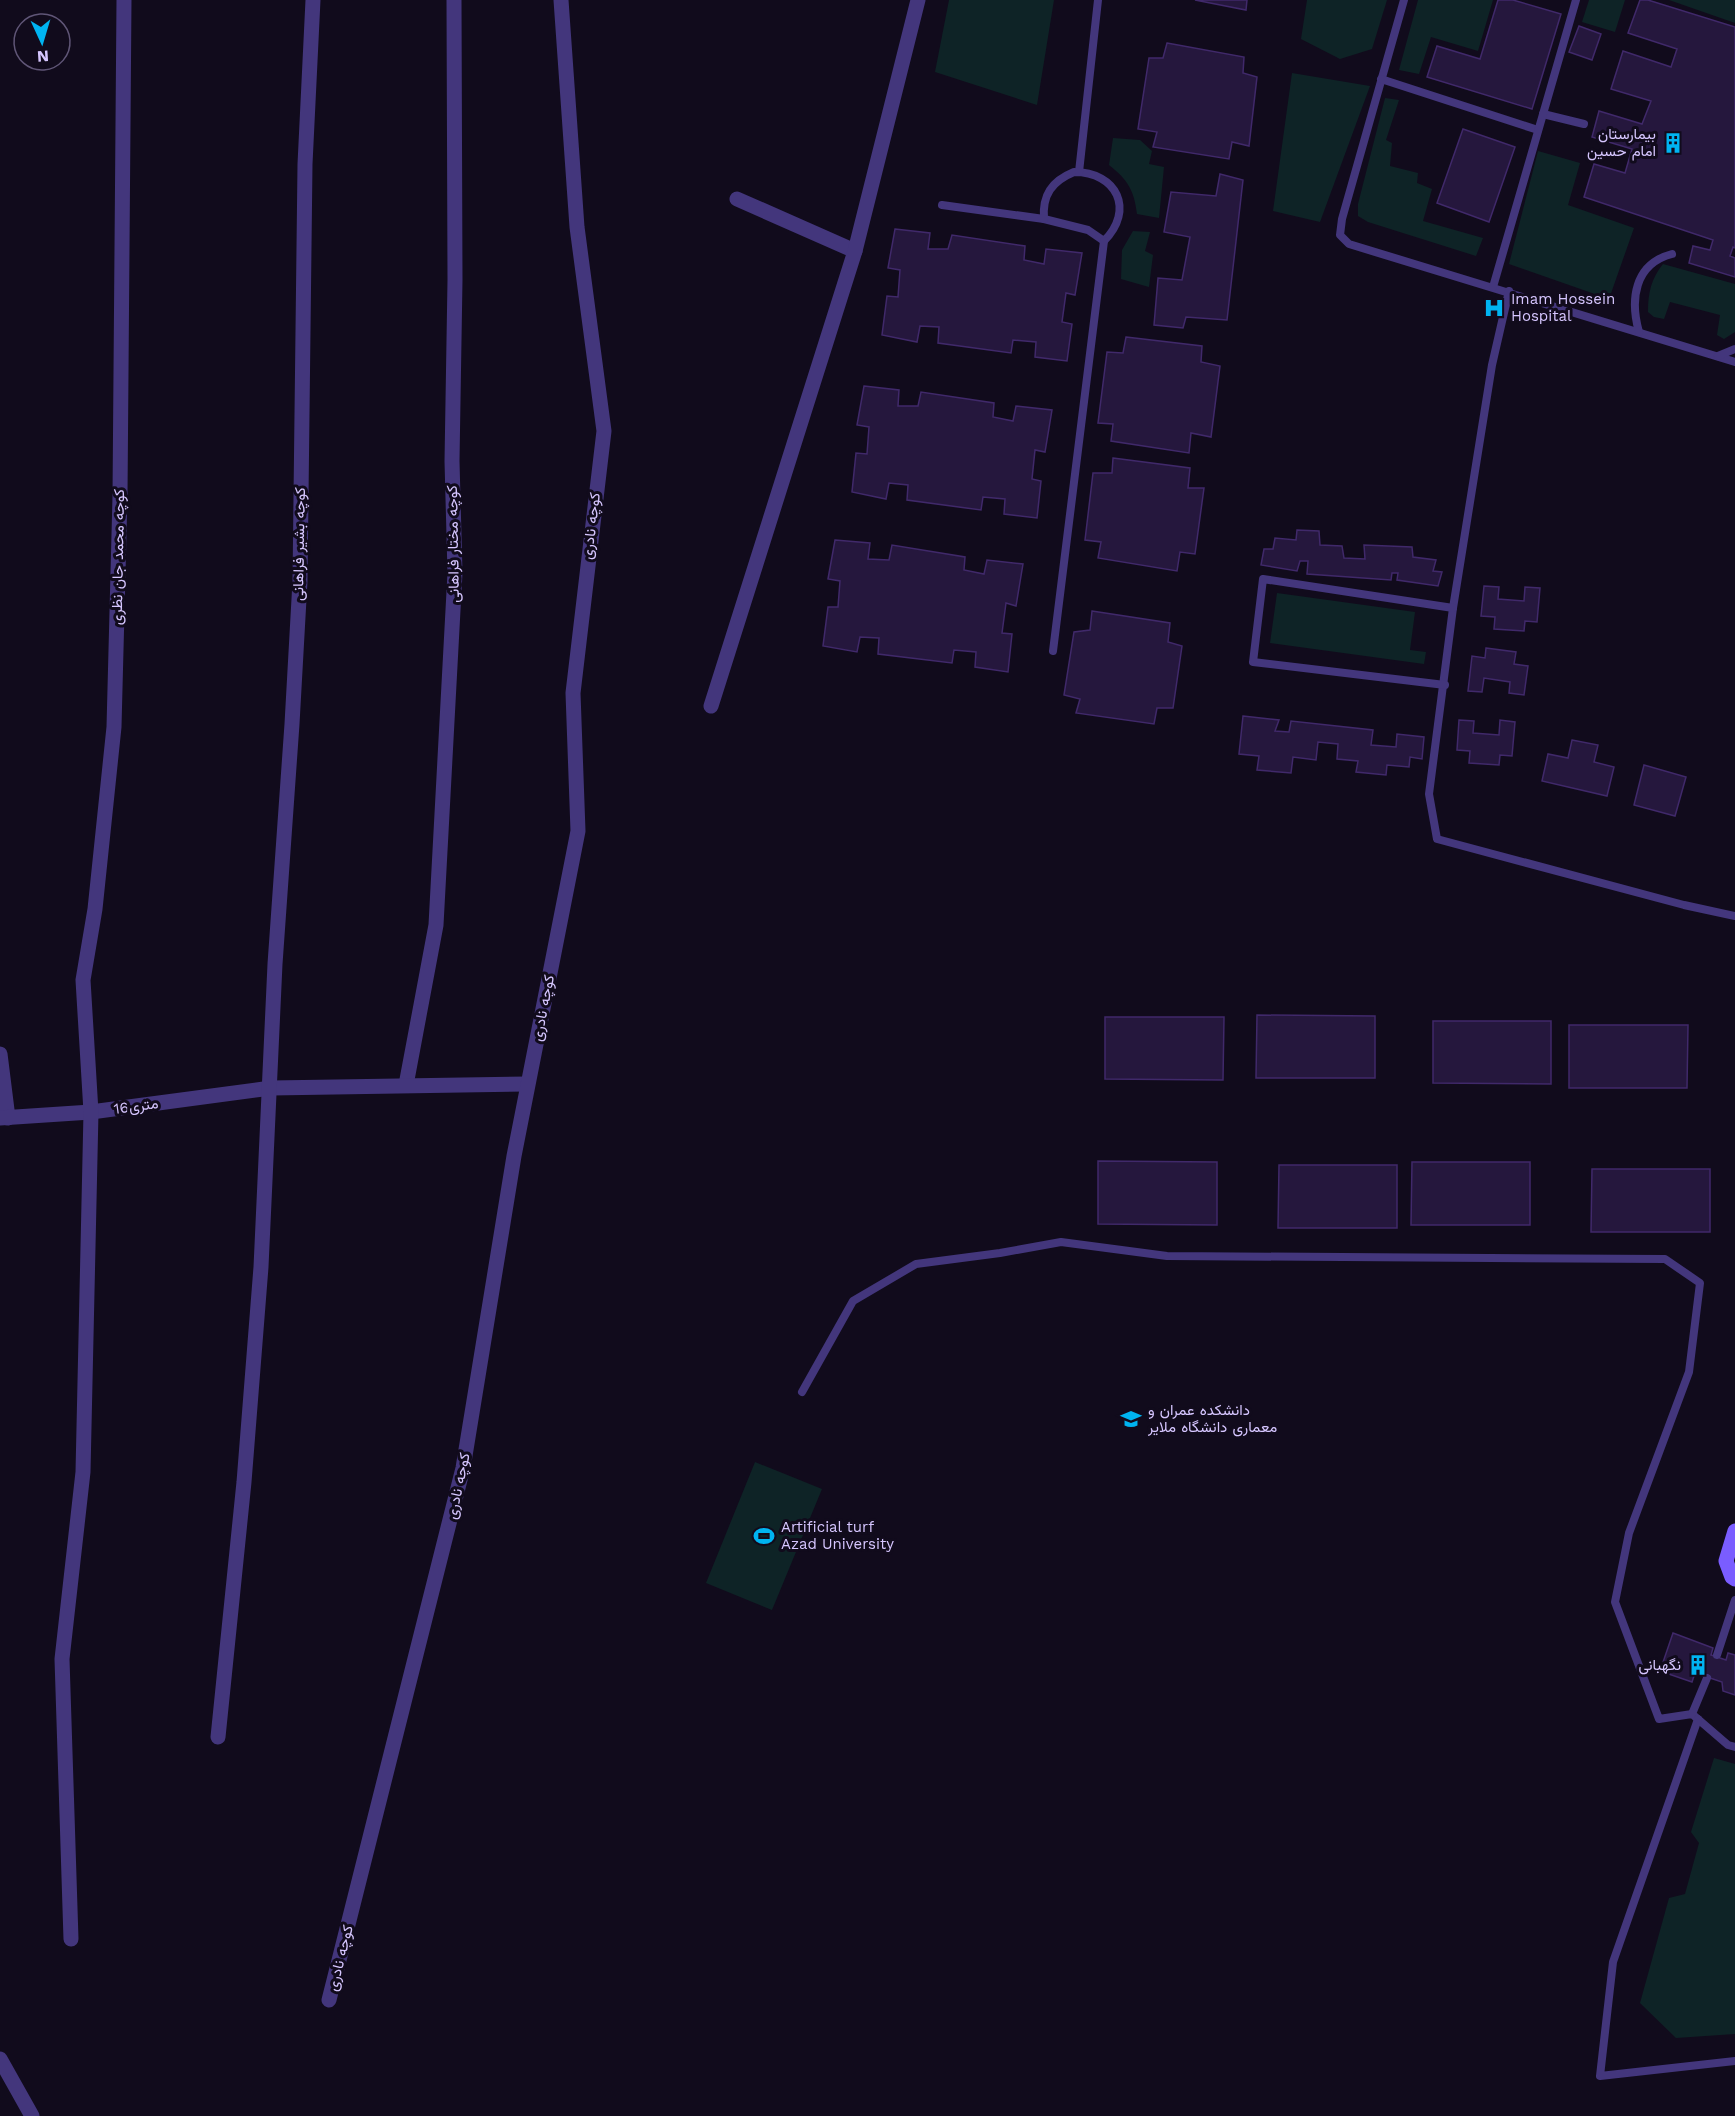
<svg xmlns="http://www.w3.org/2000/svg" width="1735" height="2116" font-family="'Work Sans',Vazirmatn,sans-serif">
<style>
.green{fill:#0e2326}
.building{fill:#25173d;stroke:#40296a;stroke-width:1.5}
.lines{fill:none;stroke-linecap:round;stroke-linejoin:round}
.service{stroke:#43367c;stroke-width:8}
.minor{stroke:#43367c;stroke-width:15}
.secondary{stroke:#7a5dff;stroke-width:15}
.labels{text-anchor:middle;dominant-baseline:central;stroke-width:6;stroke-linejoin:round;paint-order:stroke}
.poi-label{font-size:15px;fill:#d6c6ff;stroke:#110b1c;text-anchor:start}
.street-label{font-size:15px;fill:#d6c6ff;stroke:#110b1c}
</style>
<rect width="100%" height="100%" fill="#110b1c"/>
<g class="green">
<polygon points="949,0 1054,0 1037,105 935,72"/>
<polygon points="1307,0 1387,0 1372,49 1340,59 1301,39"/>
<polygon points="1418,0 1493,0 1478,51 1431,37 1419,74 1399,70"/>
<polygon points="1589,0 1625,0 1615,32 1582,22"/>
<polygon points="1669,0 1735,0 1735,23"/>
<polygon points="1292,73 1370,86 1320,222 1273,211"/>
<polygon points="1385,98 1399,100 1386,140 1392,143 1390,166 1418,173 1417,183 1432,189 1423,221 1483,238 1476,256 1368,222 1358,216 1358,204"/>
<path d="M 1113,138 L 1140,140 L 1152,151 L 1149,164 L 1164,167 L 1159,218 L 1137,214 C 1134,190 1128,180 1109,165 Z"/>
<polygon points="1538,151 1580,163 1568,205 1634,228 1609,299 1509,264"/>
<polygon points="1133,231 1150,232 1145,251 1153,255 1149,287 1121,279 1122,250"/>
<path d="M 1663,264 L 1735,284 L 1735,332 L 1724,339 L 1717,335 L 1720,315 L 1670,302 L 1664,319 L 1654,317 L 1648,312 C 1648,293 1651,279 1663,264 Z"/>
<polygon points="1277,593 1415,612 1410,650 1426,652 1424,664 1270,643"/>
<polygon points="755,1462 822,1489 772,1610 706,1583"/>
<polygon points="1714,1758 1735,1764 1735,2034 1676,2038 1640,2003 1669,1898 1685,1894 1699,1843 1691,1832"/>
</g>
<g class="building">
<polygon points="1195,0 1247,0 1246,10"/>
<polygon points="1498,0 1513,0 1561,14 1532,109 1427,77 1437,46 1480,59"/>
<polygon points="1640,0 1648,0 1735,27 1735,248 1733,247 1730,256 1735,258 1735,277 1689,263 1693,246 1710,250 1713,240 1584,197 1594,164 1625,173 1632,149 1592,137 1599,111 1642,124 1651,101 1611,89 1623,51 1671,67 1677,49 1628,33"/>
<polygon points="1579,26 1601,34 1592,60 1569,52"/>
<polygon points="1167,43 1244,57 1243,73 1257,77 1249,146 1232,142 1229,159 1153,147 1157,132 1138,129 1149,58 1163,58"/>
<polygon points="1463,129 1515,147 1489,222 1437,203"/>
<polygon points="1220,174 1243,180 1227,320 1186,317 1183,328 1154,325 1158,278 1182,280 1190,237 1164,232 1171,192 1216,196"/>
<polygon points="895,229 930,233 928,249 948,249 952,235 1025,246 1024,260 1044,264 1046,249 1082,253 1075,295 1066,293 1062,322 1072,324 1067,361 1035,357 1036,342 1013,340 1011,353 938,343 939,327 920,326 917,342 882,335 887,296 898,297 900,270 888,268"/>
<polygon points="1126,337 1202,346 1201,362 1220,366 1211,437 1191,433 1189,453 1111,441 1113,424 1098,423 1107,352 1123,353"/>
<polygon points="864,386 899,390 898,406 918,406 921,392 994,403 993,417 1013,421 1016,406 1052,410 1045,452 1035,450 1032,479 1041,481 1037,518 1004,514 1005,499 983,497 981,510 907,500 908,485 889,483 886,499 852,492 856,453 867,454 869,427 857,425"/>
<polygon points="1113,458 1190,468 1188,488 1204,488 1195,554 1180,552 1177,571 1098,558 1101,542 1085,540 1093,473 1112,473"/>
<polygon points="1297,530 1319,531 1320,545 1342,546 1344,558 1365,559 1364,545 1412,547 1413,557 1436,560 1433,571 1442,572 1438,586 1397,580 1398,573 1392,573 1391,580 1307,574 1308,561 1300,561 1297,571 1261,565 1264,549 1273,549 1275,538 1296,540"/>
<polygon points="835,540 870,543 868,559 889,560 892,545 965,557 964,570 984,574 987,560 1023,564 1016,606 1006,603 1002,633 1012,634 1008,672 975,667 976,652 954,650 952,663 878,654 879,638 860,637 857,652 823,646 828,607 838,607 840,581 828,579"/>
<polygon points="1484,586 1499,587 1498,599 1524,601 1525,587 1540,588 1537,622 1525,621 1524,631 1494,629 1495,617 1481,616"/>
<polygon points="1092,611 1170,623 1168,642 1182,646 1173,708 1157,708 1154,724 1076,713 1080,699 1064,695 1074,632 1090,630"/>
<polygon points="1486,648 1516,652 1514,664 1528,666 1524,695 1509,693 1510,682 1484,678 1482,692 1468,691 1472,656 1485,658"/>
<polygon points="1243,716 1279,720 1275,731 1289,732 1291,721 1373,730 1371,745 1396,747 1397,734 1424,737 1422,759 1410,757 1409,767 1387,765 1386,775 1356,772 1358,761 1337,759 1338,744 1318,742 1316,760 1293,757 1291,773 1257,770 1259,756 1239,754"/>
<polygon points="1459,720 1474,721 1473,733 1499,735 1500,720 1515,722 1512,756 1500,755 1499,765 1469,763 1470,751 1457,750"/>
<polygon points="1572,740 1598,745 1594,762 1614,767 1607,796 1542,781 1548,754 1568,758"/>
<polygon points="1644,765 1686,777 1675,816 1634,805"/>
<polygon points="1257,1015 1375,1016 1375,1078 1256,1078"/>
<polygon points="1105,1017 1224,1017 1223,1080 1105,1079"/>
<polygon points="1433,1021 1551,1021 1551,1084 1433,1083"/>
<polygon points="1569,1025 1688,1025 1687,1088 1569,1088"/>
<polygon points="1098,1161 1217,1162 1217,1225 1098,1224"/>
<polygon points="1412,1162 1530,1162 1530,1225 1411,1225"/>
<polygon points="1279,1165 1397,1165 1397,1228 1278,1228"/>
<polygon points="1592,1169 1710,1169 1710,1232 1591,1232"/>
<polygon points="1673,1633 1713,1648 1711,1655 1726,1660 1728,1653 1735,1655 1735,1695 1723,1691 1722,1682 1695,1673 1692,1682 1660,1671"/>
</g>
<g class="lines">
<g class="service">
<polyline points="1404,0 1342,219 1340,235 1349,244 1735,362"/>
<polyline points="1381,79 1538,130"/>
<polyline points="1543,114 1584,124"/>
<path d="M 1074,172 C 1117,172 1135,210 1104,241 L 1088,230 L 1044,219 C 1042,195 1052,181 1074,172 Z"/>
<polyline points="1079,172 1098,0"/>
<polyline points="942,205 1044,219"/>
<polyline points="1493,287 1576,0"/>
<polyline points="1509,291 1492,365 1453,608 1429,794 1437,839 1684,905 1735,916"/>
<path d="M 1639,332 C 1630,300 1634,264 1672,254"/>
<polyline points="1718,356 1735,349"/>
<polyline points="1053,651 1104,241"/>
<polyline points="1445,685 1253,662 1263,579 1453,608"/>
<polyline points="802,1392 853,1301 916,1264 1000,1253 1061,1242 1167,1256 1665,1259 1700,1283 1689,1372 1629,1533 1615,1602 1659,1719 1692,1714 1728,1745 1735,1747"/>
<polyline points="1717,1655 1735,1600"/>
<polyline points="1692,1714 1707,1678"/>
<polyline points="1698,1719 1613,1962 1600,2076 1735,2061"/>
</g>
<g class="minor">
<polyline points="737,199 855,251"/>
<polyline points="711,706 855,251 918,0"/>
<polyline points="0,1054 8,1118"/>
<polyline points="406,1085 436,925 455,573 452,461 455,280 454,0"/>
<polyline points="0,1118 91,1112 271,1088 527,1084"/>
<polyline points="218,1737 244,1482 261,1267 275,964 292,724 300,581 305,164 313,0"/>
<polyline points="71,1939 62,1659 83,1472 91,1112 83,980 95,909 114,727 120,496 124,0"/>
<polyline points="329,2000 463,1468 514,1156 578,831 573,693 604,431 577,227 561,0"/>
<polyline points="0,2059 32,2116"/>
</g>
<polyline class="secondary" points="1735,1531 1726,1561 1732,1577 1735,1579"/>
</g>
<defs>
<g id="building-bare" transform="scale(1.62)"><path d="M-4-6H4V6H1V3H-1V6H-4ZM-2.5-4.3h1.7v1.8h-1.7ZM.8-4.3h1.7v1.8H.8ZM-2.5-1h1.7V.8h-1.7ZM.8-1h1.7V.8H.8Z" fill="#00b4f1" stroke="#110b1c" stroke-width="2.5" paint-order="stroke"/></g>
<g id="hospital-bare" transform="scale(1.62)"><path d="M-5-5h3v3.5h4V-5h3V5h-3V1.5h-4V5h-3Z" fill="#00b4f1" stroke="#110b1c" stroke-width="2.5" paint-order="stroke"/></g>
<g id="university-bare" transform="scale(1.62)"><path d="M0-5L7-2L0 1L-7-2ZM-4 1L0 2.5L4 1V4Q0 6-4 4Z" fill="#00b4f1" stroke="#110b1c" stroke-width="2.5" paint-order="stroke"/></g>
<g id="stadium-bare" transform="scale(1.62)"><path d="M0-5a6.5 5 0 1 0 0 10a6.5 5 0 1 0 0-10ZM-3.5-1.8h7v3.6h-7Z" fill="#00b4f1" stroke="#110b1c" stroke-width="2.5" paint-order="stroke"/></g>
</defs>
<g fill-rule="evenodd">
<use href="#building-bare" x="1673" y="143"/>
<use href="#hospital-bare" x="1494" y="308"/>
<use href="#university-bare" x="1131" y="1419"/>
<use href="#stadium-bare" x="764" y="1536"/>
<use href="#building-bare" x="1698" y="1665"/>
</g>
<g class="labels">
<g class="poi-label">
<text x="1656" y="134" text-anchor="end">بیمارستان<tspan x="1656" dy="17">امام حسین</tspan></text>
<text x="1511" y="299">Imam Hossein<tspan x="1511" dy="17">Hospital</tspan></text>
<text x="1148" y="1410">دانشکده عمران و<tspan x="1148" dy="17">معماری دانشگاه ملایر</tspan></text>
<text x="781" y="1527">Artificial turf<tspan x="781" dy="17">Azad University</tspan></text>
<text x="1681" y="1665" text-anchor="end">نگهبانی</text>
</g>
<g class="street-label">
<text transform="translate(591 526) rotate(-83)">کوچه نادری</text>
<text transform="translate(299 544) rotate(-89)">کوچه بشیر فراهانی</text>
<text transform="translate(453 544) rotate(-91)">کوچه مختار فراهانی</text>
<text transform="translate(118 557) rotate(-89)">کوچه محمد جان نظری</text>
<text transform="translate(543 1008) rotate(-79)">کوچه نادری</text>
<text transform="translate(136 1106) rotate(-8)">16متری</text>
<text transform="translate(458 1486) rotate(-78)">کوچه نادری</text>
<text transform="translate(340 1958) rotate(-76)">کوچه نادری</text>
</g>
</g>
<g transform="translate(42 42) rotate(176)"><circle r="28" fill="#110b1c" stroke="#605677" stroke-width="1.5"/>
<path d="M0-4.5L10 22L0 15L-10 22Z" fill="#00b4f1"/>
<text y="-9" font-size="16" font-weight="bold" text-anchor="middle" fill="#d6c6ff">N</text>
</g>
</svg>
